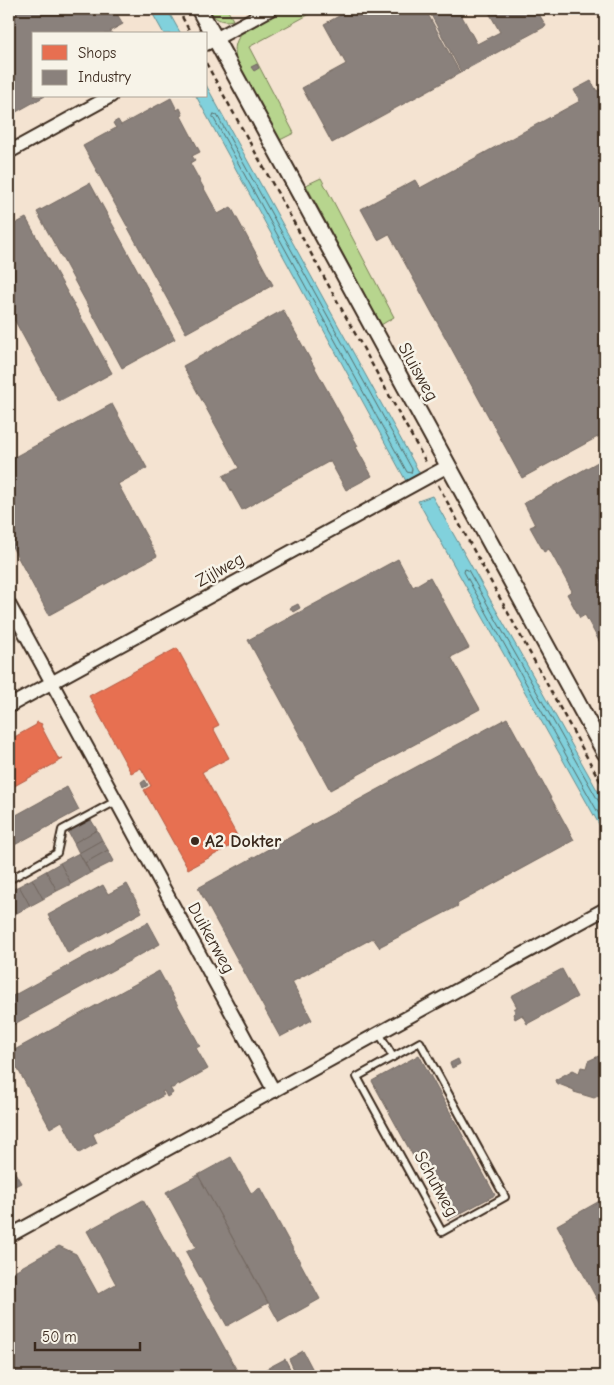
<svg xmlns="http://www.w3.org/2000/svg" width="614" height="1385" font-family="'Comic Neue',sans-serif">
<style>
.built{fill:#f4e3d1;fill-rule:evenodd}
.green{fill:#b7d58e;stroke:#798056}
.water{fill:#81d1dc;stroke:#658e90}
.shops{fill:#e76f51;stroke:#b35a42}
.industry{fill:#8a817c;stroke:#726760}
.lines{fill:none;stroke-linecap:round;stroke-linejoin:round}
.shore{stroke:#576d6a;stroke-width:1}
.service-casing{stroke:#3b2a1e;stroke-width:10}
.minor-casing{stroke:#3b2a1e;stroke-width:16}
.tertiary-casing{stroke:#3b2a1e;stroke-width:19}
.path{stroke:#3b2a1e;stroke-width:2.5;stroke-dasharray:5 4;stroke-linecap:butt}
.service{stroke:#f7f3e8;stroke-width:6}
.minor{stroke:#f7f3e8;stroke-width:12}
.tertiary{stroke:#f7f3e8;stroke-width:15}
.poi-dot{fill:#3b2a1e;stroke:#f7f3e8;stroke-width:2}
.labels{text-anchor:middle;dominant-baseline:central;stroke-width:5;stroke-linejoin:round;paint-order:stroke}
.street-label{font-size:18px;fill:#3b2a1e;stroke:#f7f3e8}
.poi-label{font-size:18px;font-weight:bold;fill:#3b2a1e;stroke:#f7f3e8;text-anchor:start}
</style>
<rect width="100%" height="100%" fill="#f7f3e8"/>
<filter id="ink" filterUnits="userSpaceOnUse"><feTurbulence type="fractalNoise" baseFrequency=".02" numOctaves="2"/><feDisplacementMap in="SourceGraphic" scale="10" xChannelSelector="R" yChannelSelector="G"/><feConvolveMatrix kernelMatrix="1 2 1 2 8 2 1 2 1" color-interpolation-filters="sRGB"/></filter>
<g filter="url(#ink)">
<path class="built" d="M 9,9 L 605,9 L 605,1376 L 9,1376 ZM 34,34 L 206,34 L 206,96 L 34,96 Z"/>
<g class="green">
<path d="M 209,9 L 227,9 L 233,20 C 221,23 214,19 209,9 Z"/>
<path d="M 285,9 L 319,9 L 249,47 L 294,133 L 280,140 L 237,62 C 234,51 234,43 241,34 Z"/>
<polygon points="321,178 394,317 381,325 306,185"/>
</g>
<g class="water">
<polygon points="150,9 167,9 181,34 164,34"/>
<polygon points="206,85 420,474 406,481 196,96 206,96"/>
<polygon points="432,496 605,804 605,835 418,501"/>
</g>
<g class="shops">
<polygon points="177,648 219,725 213,728 229,758 202,772 240,841 188,869 144,790 151,786 141,768 131,773 89,696"/>
<polygon points="37,722 42,724 41,726 59,760 63,759 9,789 9,740 36,725"/>
</g>
<g class="industry">
<polygon points="9,9 114,9 123,24 110,31 112,34 34,34 34,96 45,96 9,116"/>
<polygon points="352,9 425,9 460,73 332,143 302,88 346,64 324,24"/>
<polygon points="428,9 458,9 477,44 500,32 487,9 536,9 546,26 461,72"/>
<polygon points="257,64 259,68 254,71 251,67"/>
<polygon points="591,81 597,91 605,86 605,433 522,478 389,234 378,240 361,209 415,180 420,188 580,101 574,90"/>
<polygon points="171,98 177,110 180,108 183,115 181,116 200,152 192,156 195,160 190,163 218,214 231,207 273,285 186,333 83,146 116,128 113,123 118,120 121,125"/>
<polygon points="90,183 175,339 122,368 37,212"/>
<polygon points="26,218 112,373 59,402 9,310 9,227"/>
<polygon points="283,310 358,446 356,447 372,476 346,490 330,461 242,510 223,476 239,468 183,366"/>
<polygon points="112,404 147,468 118,484 157,556 49,615 9,541 9,460"/>
<polygon points="605,458 605,652 585,615 580,618 567,594 572,591 549,549 544,552 530,527 535,525 524,503"/>
<polygon points="398,559 413,587 430,577 469,648 451,657 480,709 330,790 248,640"/>
<polygon points="298,604 300,608 293,612 290,608"/>
<polygon points="13,634 16,639 11,641 9,636"/>
<polygon points="507,718 574,840 457,904 458,906 379,947 380,948 373,938 292,982 312,1020 280,1037 198,888 312,825 311,824 312,825 390,783 390,781"/>
<polygon points="145,780 148,785 143,788 141,783"/>
<polygon points="67,787 79,810 9,848 9,819"/>
<polygon points="91,820 97,830 74,843 68,832"/>
<polygon points="97,830 102,840 79,853 74,843"/>
<polygon points="102,840 108,850 85,863 79,853"/>
<polygon points="108,850 114,861 90,873 85,863"/>
<polygon points="79,853 90,873 71,884 60,863"/>
<polygon points="60,863 71,884 57,891 46,871"/>
<polygon points="46,871 57,891 43,899 32,879"/>
<polygon points="32,879 43,899 30,906 19,886"/>
<polygon points="127,884 142,912 68,953 48,915 103,885 108,894"/>
<polygon points="19,886 30,906 11,916 9,912 9,891"/>
<polygon points="148,922 160,944 9,1027 9,998"/>
<polygon points="562,969 577,997 527,1024 522,1015 515,1019 513,1014 515,1012 514,1009 517,1007 511,996"/>
<polygon points="159,971 200,1046 196,1048 208,1069 179,1085 179,1083 173,1088 170,1088 173,1093 167,1097 164,1091 162,1092 164,1095 93,1134 97,1143 79,1153 62,1121 50,1128 9,1053"/>
<polygon points="605,1053 605,1066 603,1073 605,1074 605,1078 600,1095 594,1098 574,1092 574,1090 556,1083 555,1080 573,1070 579,1073 581,1067 586,1068 588,1061"/>
<polygon points="419,1055 495,1195 448,1220 372,1081"/>
<polygon points="458,1059 460,1064 452,1068 450,1063"/>
<polygon points="231,1157 251,1193 260,1188 320,1299 279,1322 198,1175"/>
<polygon points="9,1164 10,1164 21,1183 9,1189"/>
<polygon points="198,1175 268,1303 227,1326 186,1252 196,1247 166,1192"/>
<polygon points="605,1198 605,1314 557,1225"/>
<polygon points="143,1200 240,1376 9,1376 9,1274 59,1246 76,1254 98,1294 116,1284 87,1231"/>
<polygon points="303,1351 313,1370 297,1376 289,1359"/>
<polygon points="285,1359 294,1376 253,1376"/>
</g>
<g class="lines">
<g class="shore">
<polygon points="214,114 217,115 412,469 411,473 407,472 213,117"/>
<polyline points="605,805 599,802 468,570 465,569 464,572 605,825"/>
</g>
<g class="service-casing">
<g id="service">
<polyline points="9,880 57,853 62,830 116,801"/>
<polyline points="379,1033 393,1057"/>
<polygon points="420,1042 505,1197 442,1232 357,1077"/>
</g>
</g>
<g class="minor-casing">
<g id="minor">
<polyline points="206,44 271,9"/>
<polyline points="9,152 111,96"/>
<polyline points="9,604 274,1091"/>
<polyline points="9,706 448,466"/>
<polyline points="9,1236 605,909"/>
</g>
</g>
<g class="tertiary-casing">
<polyline id="tertiary" points="199,9 605,753"/>
</g>
<g class="path">
<polyline points="178,9 191,34"/>
<polyline points="206,63 427,464"/>
<polyline points="438,485 605,790"/>
</g>
<use href="#service" class="service"/>
<use href="#minor" class="minor"/>
<use href="#tertiary" class="tertiary"/>
</g>
</g>
<circle class="poi-dot" cx="195" cy="841" r="5"/>
<g class="labels">
<g class="street-label">
<text transform="translate(418 372) rotate(61)">Sluisweg</text>
<text transform="translate(220 570) rotate(-29)">Zijlweg</text>
<text transform="translate(211 938) rotate(61)">Duikerweg</text>
<text transform="translate(436 1184) rotate(61)">Schutweg</text>
</g>
<g class="poi-label">
<text x="205" y="841">A2 Dokter</text>
</g>
</g>
<rect width="614" height="1385" fill="none" stroke="#f7f3e8" stroke-width="30"/>
<rect x="15" y="15" width="584" height="1355" fill="none" stroke="#3b2a1e" stroke-width="2" filter="url(#ink)"/>
<rect x="32" y="32" width="175" height="65" fill="#f7f3e8" stroke="#aca397"/>
<rect x="42" y="45" width="25" height="15" fill="#e76f51" stroke="#aca397"/>
<text x="78" y="58" font-size="15" fill="#3b2a1e">Shops</text>
<rect x="42" y="70" width="25" height="15" fill="#8a817c" stroke="#aca397"/>
<text x="78" y="82" font-size="15" fill="#3b2a1e">Industry</text>
<path d="M35 1342v8h105v-8" fill="none" stroke="#3b2a1e" stroke-width="2.5"/>
<text x="42" y="1342" font-size="15" fill="#3b2a1e" stroke="#f7f3e8" stroke-width="4" paint-order="stroke">50 m</text>
</svg>
